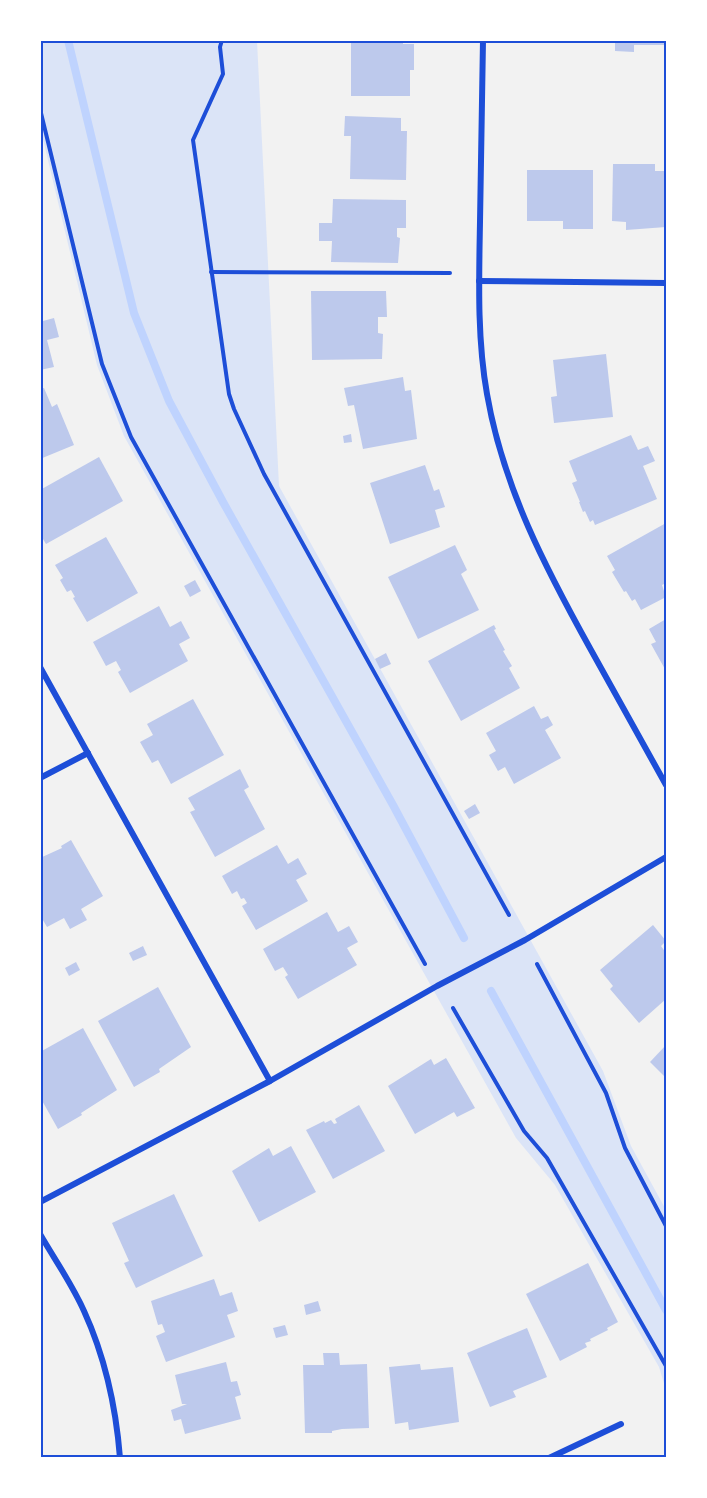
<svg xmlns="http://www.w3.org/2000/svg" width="707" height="1498" font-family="'Sofia Sans Condensed',sans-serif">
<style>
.green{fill:#dbe4f7}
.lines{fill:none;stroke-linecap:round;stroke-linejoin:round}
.stream{stroke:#bfd3fe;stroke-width:8}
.building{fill:#bdc9ec}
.path{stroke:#1d4ed8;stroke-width:4}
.minor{stroke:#1d4ed8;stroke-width:6}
.neatline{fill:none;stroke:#1d4ed8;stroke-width:2}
</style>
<rect width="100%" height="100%" fill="#f2f2f2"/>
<polygon class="green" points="40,41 257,41 279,486 603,1071 631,1146 666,1210 666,1390 659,1367 555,1185 516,1138 124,436 97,365 41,131"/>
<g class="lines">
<g class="stream">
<polyline points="68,40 134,313 169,401 223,502 393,805 464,938"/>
<polyline points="491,991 666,1310"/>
</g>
</g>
<g class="building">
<polygon points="351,40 403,40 403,44 414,44 414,70 410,70 410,96 351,96"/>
<rect x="533" y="40" width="64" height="3"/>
<polygon points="615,40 666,40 666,45 634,45 634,52 615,51"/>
<polygon points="345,116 401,118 401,131 407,131 406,180 350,179 351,136 344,136"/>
<polygon points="613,164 655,164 655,171 666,171 666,227 626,230 626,222 612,221"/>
<polygon points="527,170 593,170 593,229 563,229 563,221 527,221"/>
<polygon points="333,199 406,200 406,228 397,228 397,237 400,238 398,263 331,262 332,241 319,241 319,223 332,223"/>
<polygon points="311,291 386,291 387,317 378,317 378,333 383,334 382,359 312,360"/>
<polygon points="40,316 43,321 54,318 59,337 47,340 54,367 40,370"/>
<polygon points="606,354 613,417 554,423 551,397 557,396 553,360"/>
<polygon points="403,377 405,391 411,390 417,439 363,449 354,405 348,406 344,388"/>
<polygon points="44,388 52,407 57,404 74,445 40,459 40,389"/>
<polygon points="351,434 352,442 344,443 343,436"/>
<polygon points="631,435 638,450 648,446 655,461 643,466 657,499 595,525 593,520 590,522 585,511 583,512 579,502 580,502 572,483 577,481 569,461"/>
<polygon points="99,457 123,501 46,544 40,534 40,490"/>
<polygon points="425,465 434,491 439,489 445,507 435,510 440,527 390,544 370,483"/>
<polygon points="666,523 666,583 662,585 666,597 641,610 635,599 632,601 626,591 624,592 612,572 615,570 607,556"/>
<polygon points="106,537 138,593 87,622 73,598 75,597 71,590 67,592 60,580 63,578 55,565"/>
<polygon points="455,545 467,570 461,574 479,610 418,639 388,577"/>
<polygon points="195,580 201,591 190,597 184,586"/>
<polygon points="159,606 170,627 181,621 190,638 179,644 188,661 130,693 118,672 121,670 116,661 106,666 93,642"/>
<polygon points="666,619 666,671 651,644 656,642 649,629"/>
<polygon points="494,625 496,629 494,630 505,650 503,651 512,666 509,668 520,688 461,721 428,661"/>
<polygon points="386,653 391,664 380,669 375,659"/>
<polygon points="193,699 224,755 171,784 158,760 152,763 140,742 153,735 147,724"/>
<polygon points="534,706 541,719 548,716 553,725 545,730 561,758 514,784 505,767 498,771 489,755 496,751 486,733"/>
<polygon points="240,769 249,787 244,790 265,829 215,857 190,812 195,810 188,798"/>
<polygon points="475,804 480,813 469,819 464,811"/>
<polygon points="71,840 103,896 81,909 87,920 70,929 64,918 47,927 40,915 40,858 62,848 61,846"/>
<polygon points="277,845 288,864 298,858 307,874 296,880 308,901 256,930 242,906 247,903 244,898 241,899 237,891 232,894 222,876"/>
<polygon points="327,912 338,932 349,926 358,942 347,948 357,965 298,999 285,977 288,975 283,967 275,971 263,949"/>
<polygon points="653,925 666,941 661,946 666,953 666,999 639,1023 610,989 613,986 600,970"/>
<polygon points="143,946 147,955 133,961 129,953"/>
<polygon points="76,962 80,970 69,976 65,968"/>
<polygon points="158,987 191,1047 159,1069 160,1072 134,1087 98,1021"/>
<polygon points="83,1028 117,1090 81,1113 82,1115 58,1129 40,1097 40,1052"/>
<polygon points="666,1045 666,1078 650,1062"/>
<polygon points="446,1058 475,1108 457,1117 454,1112 415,1134 388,1086 431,1059 434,1065"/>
<polygon points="359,1105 385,1151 333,1179 306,1130 324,1121 325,1123 331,1120 334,1124 337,1123 335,1119"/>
<polygon points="291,1146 316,1192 259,1222 232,1171 269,1148 273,1156"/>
<polygon points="174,1194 203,1256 136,1288 124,1263 129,1261 112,1223"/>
<polygon points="588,1263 618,1322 607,1328 608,1330 590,1339 591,1341 585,1343 587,1347 560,1361 526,1294"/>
<polygon points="214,1279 220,1296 232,1292 238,1311 227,1315 235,1337 166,1362 156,1336 165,1332 162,1324 158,1325 151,1301"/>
<polygon points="318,1301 321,1311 306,1315 304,1305"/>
<polygon points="285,1325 288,1335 276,1338 273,1328"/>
<polygon points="527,1328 547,1377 513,1391 516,1397 490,1407 467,1353"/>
<polygon points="323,1353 339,1353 340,1365 367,1364 369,1428 342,1429 332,1431 332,1433 305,1433 303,1365 324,1365"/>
<polygon points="226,1362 231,1382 237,1381 241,1395 235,1397 241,1419 185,1434 181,1419 174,1421 171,1410 187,1404 182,1404 175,1375"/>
<polygon points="420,1364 421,1370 453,1367 459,1422 409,1430 408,1422 395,1424 389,1367"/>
</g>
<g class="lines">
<g class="path">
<polyline points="222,40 220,47 223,74 193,140 229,394 234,409 264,474 509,915"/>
<polyline points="40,109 102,364 131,437 425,964"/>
<polyline points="211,272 450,273"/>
<polyline points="537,964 606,1093 625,1148 666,1226"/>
<polyline points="453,1008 524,1131 547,1158 666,1366"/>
</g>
<g class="minor">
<path d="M 483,40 C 482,101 481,162 480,222 C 479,279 477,338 487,394 C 503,487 546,569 591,650 C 616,695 641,740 666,785"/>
<polyline points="479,281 666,283"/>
<polyline points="40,667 270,1081"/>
<polyline points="40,778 88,753"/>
<polyline points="40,1202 270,1081 437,986 525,940 666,857"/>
<path d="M 40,1234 C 55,1260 72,1284 84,1311 C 105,1357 116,1407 120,1458"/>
<polyline points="549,1458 621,1424"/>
</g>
</g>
<rect width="707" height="1498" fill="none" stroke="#ffffff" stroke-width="84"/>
<rect x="42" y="42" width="623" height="1414" class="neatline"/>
</svg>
